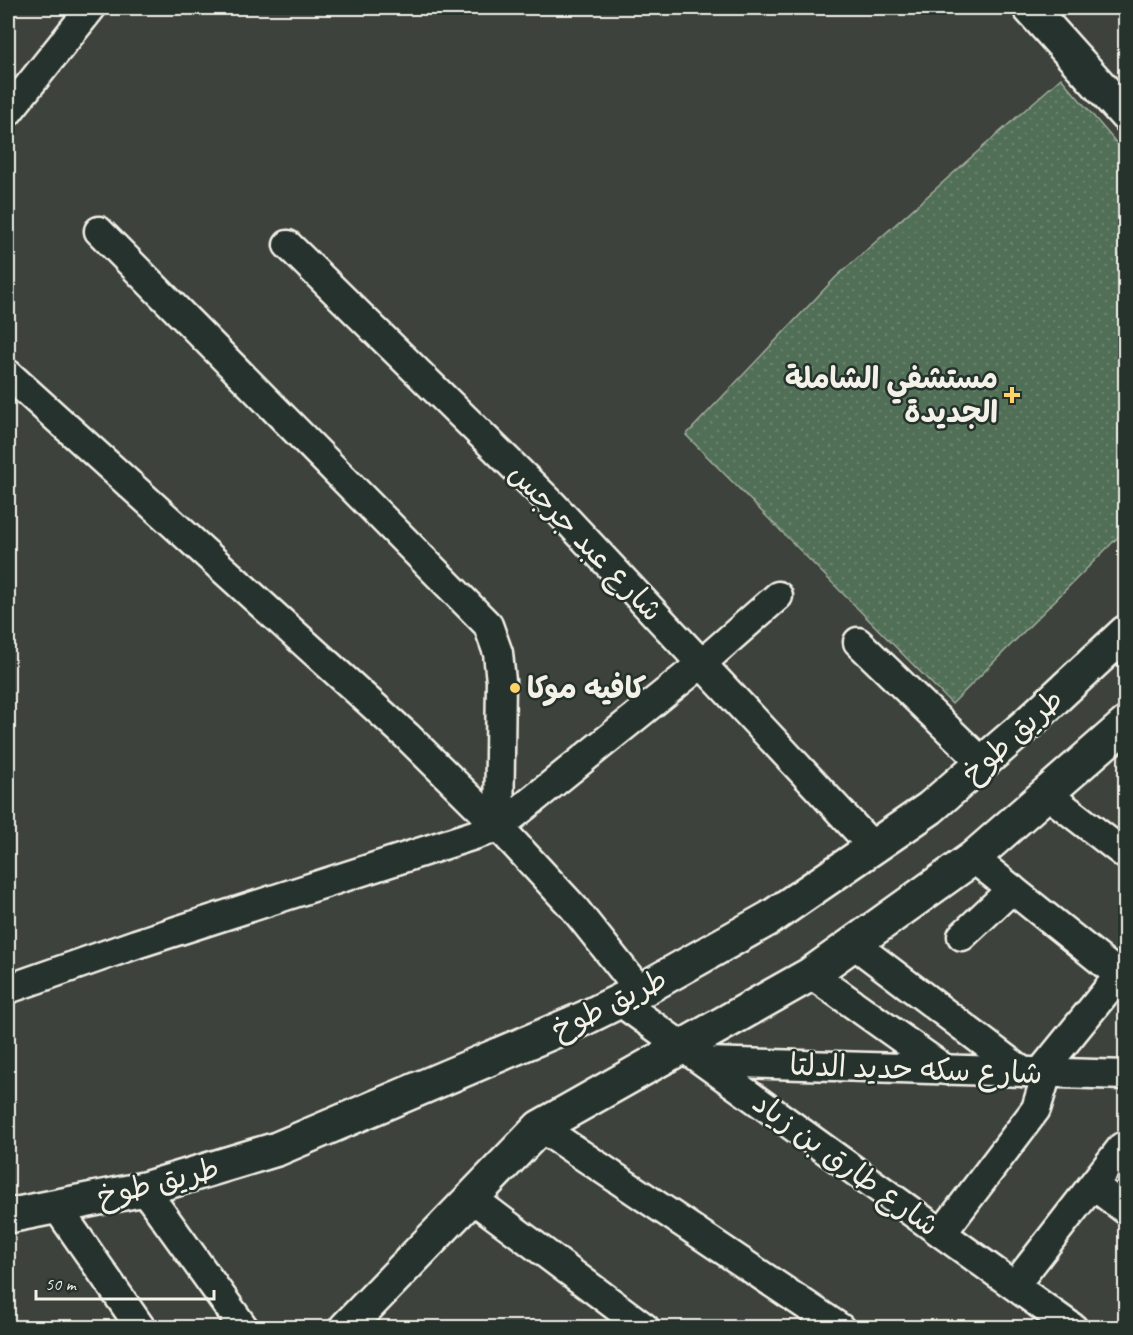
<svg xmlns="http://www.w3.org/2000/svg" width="1133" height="1335" font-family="Caveat,'Playpen Sans Arabic',sans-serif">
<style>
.park{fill:url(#park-dots);stroke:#a2b09f;stroke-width:1.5}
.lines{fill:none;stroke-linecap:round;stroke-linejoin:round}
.minor-casing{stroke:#f4f1e8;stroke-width:33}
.tertiary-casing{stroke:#f4f1e8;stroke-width:38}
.secondary-casing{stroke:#f4f1e8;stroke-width:38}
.minor{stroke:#26332d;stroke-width:28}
.tertiary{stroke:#26332d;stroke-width:33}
.secondary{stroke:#26332d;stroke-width:33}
.poi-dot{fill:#ffd166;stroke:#26332d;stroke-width:2}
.labels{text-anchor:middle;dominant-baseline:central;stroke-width:5;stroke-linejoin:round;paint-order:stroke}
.poi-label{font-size:30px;font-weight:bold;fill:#f4f1e8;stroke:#26332d;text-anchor:end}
.street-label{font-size:30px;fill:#f4f1e8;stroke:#26332d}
</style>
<defs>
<pattern id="park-dots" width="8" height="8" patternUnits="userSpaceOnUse" patternTransform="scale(1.5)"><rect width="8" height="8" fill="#516e56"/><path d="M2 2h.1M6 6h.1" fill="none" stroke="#6b836e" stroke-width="1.8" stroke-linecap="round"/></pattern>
</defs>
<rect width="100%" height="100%" fill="#3d423c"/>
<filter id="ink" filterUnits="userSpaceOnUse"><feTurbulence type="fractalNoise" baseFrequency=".0167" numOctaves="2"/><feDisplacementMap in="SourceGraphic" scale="12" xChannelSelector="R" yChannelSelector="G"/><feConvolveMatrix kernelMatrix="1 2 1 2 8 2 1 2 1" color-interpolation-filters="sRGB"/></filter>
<g filter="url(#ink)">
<polygon class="park" points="1061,78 1125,153 1125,530 952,704 686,435 836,277"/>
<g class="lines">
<g class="minor-casing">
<g id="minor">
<polyline points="8,112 91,8"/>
<polyline points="99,231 488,625 498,653 501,681 499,827"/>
<polyline points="288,245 553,505 874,848"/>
<polyline points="8,374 407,736 499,827 574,908 640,991"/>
<polyline points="858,642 983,763"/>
<polyline points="1047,794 1126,855"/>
<polyline points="973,858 1119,975"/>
<polyline points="962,936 1012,889"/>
<polyline points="854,944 1023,1072"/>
<polyline points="811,974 946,1070"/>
<polyline points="8,989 136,944 499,827 701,664 778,596"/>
<polyline points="619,1001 1073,1328"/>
<polyline points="706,1062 1126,1075"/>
<polyline points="1040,1073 1126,967"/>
<polyline points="540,1127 840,1328"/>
<polyline points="1093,1185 1126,1210"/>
<polyline points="144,1189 244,1328"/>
<polyline points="473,1199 645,1328"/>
<polyline points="56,1206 141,1328"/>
<polyline points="942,1233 1036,1109 1047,1073"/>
<polyline points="1015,1285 1122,1147"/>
</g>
</g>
<g class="tertiary-casing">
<g id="tertiary">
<polyline points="1030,8 1126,115"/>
<polyline points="346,1328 540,1127 811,974 973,858 1126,724"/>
</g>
</g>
<g class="secondary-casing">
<polyline id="secondary" points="8,1216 144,1189 277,1149 583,1019 640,991 770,918 930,808 1026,725 1126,632"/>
</g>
<use href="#minor" class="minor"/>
<use href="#tertiary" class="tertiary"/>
<use href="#secondary" class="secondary"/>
</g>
</g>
<g class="poi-dot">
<path d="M1009 386h6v6h6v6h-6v6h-6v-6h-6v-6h6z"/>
<circle cx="515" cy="688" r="6"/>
</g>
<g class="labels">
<g class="poi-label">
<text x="998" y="378">مستشفي الشاملة<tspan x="998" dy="34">الجديدة</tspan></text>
<text x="527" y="688" text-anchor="start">كافيه موكا</text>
</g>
<g class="street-label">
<text transform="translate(586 542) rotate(46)">شارع عبد جرجس</text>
<text transform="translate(1012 736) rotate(-42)">طريق طوخ</text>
<text transform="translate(609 1004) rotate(-26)">طريق طوخ</text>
<text transform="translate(916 1069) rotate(2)">شارع سكه حديد الدلتا</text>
<text transform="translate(846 1164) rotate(36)">شارع طارق بن زياد</text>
<text transform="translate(158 1182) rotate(-14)">طريق طوخ</text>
</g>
</g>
<rect width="1133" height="1335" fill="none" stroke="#26332d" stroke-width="30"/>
<rect x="15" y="15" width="1103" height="1305" fill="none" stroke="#f4f1e8" stroke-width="2" filter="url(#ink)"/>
<path d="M36 1290v9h178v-9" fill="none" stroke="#f4f1e8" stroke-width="3"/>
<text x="45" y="1290" font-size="18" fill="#f4f1e8" stroke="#26332d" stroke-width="4.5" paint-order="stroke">50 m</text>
</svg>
